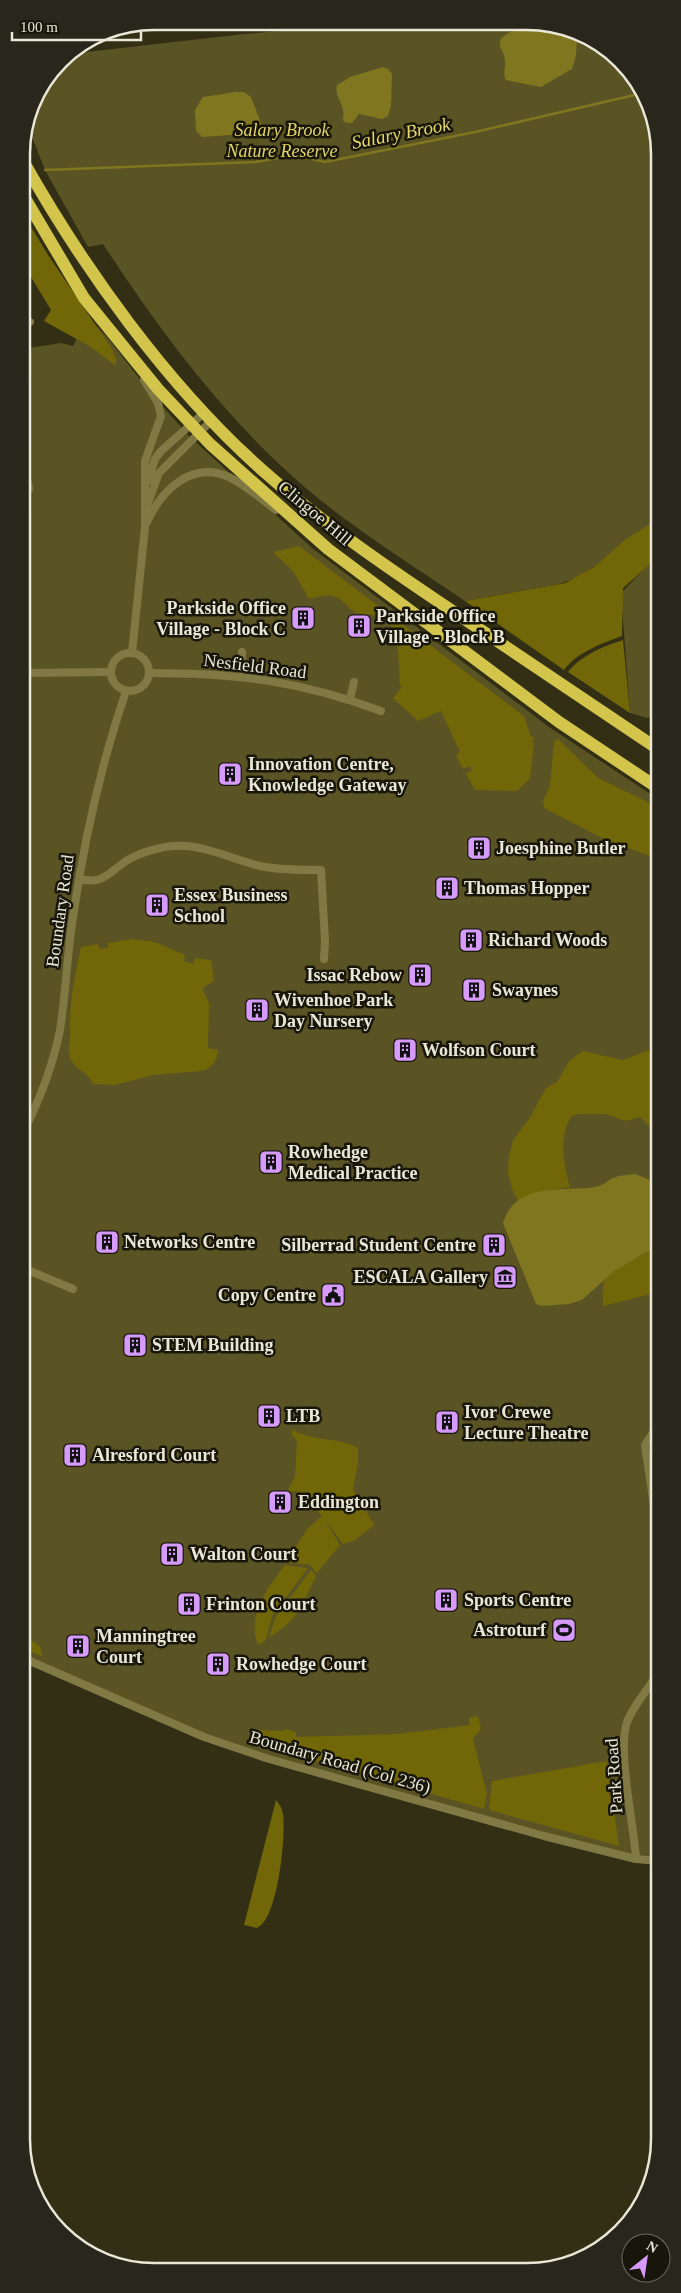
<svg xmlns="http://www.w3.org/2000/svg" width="681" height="2293" font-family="'Times New Roman',serif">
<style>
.green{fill:#5a5323}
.forest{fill:#726708}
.water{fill:#807620}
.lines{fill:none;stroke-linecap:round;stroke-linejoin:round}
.stream{stroke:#807620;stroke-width:2.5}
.minor{stroke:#807944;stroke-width:8}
.primary{stroke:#d3c44c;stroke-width:12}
.labels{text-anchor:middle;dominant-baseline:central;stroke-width:5;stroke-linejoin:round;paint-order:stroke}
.park-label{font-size:18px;font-style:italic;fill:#e2d464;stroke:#18160b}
.street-label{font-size:18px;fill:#e9e7d7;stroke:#18160b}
.poi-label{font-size:18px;font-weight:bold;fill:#e9e7d7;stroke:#18160b;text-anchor:start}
.water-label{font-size:19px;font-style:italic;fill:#e6d868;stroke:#18160b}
.rim{fill:none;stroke:#e9e7d7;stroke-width:2.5}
</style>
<rect width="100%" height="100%" fill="#322f14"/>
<g class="green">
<path d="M 370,23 L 553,24 L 621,60 L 657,129 L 658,715 L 647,718 L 630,713 L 621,593 L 646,567 L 617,548 L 594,567 L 575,578 L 559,584 L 465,601 C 412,565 357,531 308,490 C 226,420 161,333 103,244 L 88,247 L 45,170 L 27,124 L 31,103 L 60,60 L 69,54 L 244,34 Z"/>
<polygon points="88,317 107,337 149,391 189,436 312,548 549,727 658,799 659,1861 636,1859 228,1745 23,1658 22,349 61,343 73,346"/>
</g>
<g class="forest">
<polygon points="22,212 48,255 112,349 116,360 116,366 91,347 44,321 51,310 22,262"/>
<path d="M 658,519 L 658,557 L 623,588 L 622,636 C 603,643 577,652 564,670 L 465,601 L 565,583 L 594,567 L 626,539 Z"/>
<path d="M 299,546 L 524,716 L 531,737 L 534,737 L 532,741 L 534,743 L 530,778 L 517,791 L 475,790 L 466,774 L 472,770 L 470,766 L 463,769 L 456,755 L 460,752 L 441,711 L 418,721 L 393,698 L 402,687 L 400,685 C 399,669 400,627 384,618 C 377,613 366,616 357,613 C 351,611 347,605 342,601 C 333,592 320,596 309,599 L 293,571 L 273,552 Z"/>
<path d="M 623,640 L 630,713 L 568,672 C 580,656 604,646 623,640 Z"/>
<polygon points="558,739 598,778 658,807 658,859 602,838 544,808 543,801 550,785 554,742"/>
<path d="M 133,939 L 155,942 L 185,955 L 184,961 L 193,964 L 195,958 L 211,960 L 214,981 L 205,986 L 203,990 L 209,1003 L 208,1048 L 218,1050 C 217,1060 213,1068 202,1071 L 153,1075 L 115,1085 L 93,1084 C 89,1073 78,1071 72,1062 C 66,1052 70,1042 70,1032 C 69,1002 75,975 81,947 L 98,944 L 99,949 L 108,948 L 108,943 Z"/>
<path d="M 649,1050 L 658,1070 L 658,1130 L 650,1127 L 640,1117 L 625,1121 L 606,1114 L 578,1114 L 571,1117 C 558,1137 564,1165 570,1187 L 542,1191 L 518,1201 L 512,1189 L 508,1173 L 509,1156 L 513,1140 L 529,1119 L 546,1088 L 557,1082 L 570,1060 L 583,1051 L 623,1060 Z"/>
<path d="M 658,1157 L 658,1198 C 654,1186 645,1165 658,1157 Z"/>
<path d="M 658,1242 L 659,1292 L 603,1306 C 603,1299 602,1289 604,1282 C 609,1266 647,1258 658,1242 Z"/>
<polygon points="659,1428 659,1467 652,1466 654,1435"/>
<path d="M 292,1429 C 310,1442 337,1436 358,1448 L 358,1463 L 353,1489 L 374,1525 L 355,1540 L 343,1544 L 325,1520 L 340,1545 L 317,1573 L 310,1565 L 286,1562 L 307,1529 L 322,1516 L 300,1492 L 295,1491 L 286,1493 L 295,1477 L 297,1441 L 292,1435 Z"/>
<path d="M 285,1565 L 308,1568 L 272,1616 L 266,1640 L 258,1645 C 246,1616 268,1587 285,1565 Z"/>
<path d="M 311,1570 L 316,1576 C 300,1609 301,1616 269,1638 L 276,1616 Z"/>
<polygon points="23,1635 40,1646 43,1657 23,1648"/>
<polygon points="478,1716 481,1729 473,1739 487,1794 484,1809 250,1742 251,1731 253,1730 284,1731 285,1729 296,1732 296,1737 398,1734 470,1725 469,1718"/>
<polygon points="607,1761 619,1846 489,1810 492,1781"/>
<path d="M 276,1800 C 279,1804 282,1808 283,1814 C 286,1835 278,1919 257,1928 L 244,1925 Z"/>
</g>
<g class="water">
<path d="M 537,28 L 549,33 L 562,28 L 577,37 L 576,56 L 572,69 L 541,87 L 506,80 C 502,72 506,69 505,61 C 505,52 497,48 501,38 L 510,32 Z"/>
<path d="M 383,67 L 388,69 L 392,74 L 391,106 L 388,116 L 382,119 L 359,114 L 352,123 L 346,123 L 343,120 C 346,103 334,98 337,85 L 350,77 Z"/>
<polygon points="235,92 244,92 251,97 261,123 258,132 248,137 231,135 202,137 196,131 195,110 203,97"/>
<path d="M 635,1174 L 650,1180 L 658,1198 L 658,1242 L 655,1247 L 614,1271 L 582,1300 L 569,1304 L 542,1306 L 536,1304 L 503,1223 C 516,1181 562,1192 595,1187 C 604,1186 608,1179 616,1177 C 621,1175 629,1175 635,1174 Z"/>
</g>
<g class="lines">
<polyline class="stream" points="45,170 255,162 295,155 325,162 475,132 639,94"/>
<g class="minor">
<polyline points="22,318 30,322"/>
<polyline points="22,478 28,483 29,489"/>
<polyline points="148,481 155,459 161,451 205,412"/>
<polyline points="147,506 159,473 212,420"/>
<path d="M 147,522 C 161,491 191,460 229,477 C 246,485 261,499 276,510"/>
<polyline points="132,653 145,527 145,461 161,416 158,403 144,380"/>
<circle cx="130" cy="672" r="19"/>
<polyline points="22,673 111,672"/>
<path d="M 150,673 C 237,673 300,681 381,711"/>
<polyline points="241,676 242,652"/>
<polyline points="350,699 354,682"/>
<path d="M 79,879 C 103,885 108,873 126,861 C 139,853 159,847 174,846 C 202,844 232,859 260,866 C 280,870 300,870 321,870 L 325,941 L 324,959"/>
<path d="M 23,1133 C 39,1101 53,1066 60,1030 C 66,993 67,954 73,917 C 84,841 101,764 126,691"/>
<polyline points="23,1268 73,1289"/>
<polyline points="659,1424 645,1445 659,1540"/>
<polyline points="23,1658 204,1737 269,1759 544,1836 636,1859 659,1861"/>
<path d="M 636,1859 C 634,1824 617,1752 627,1722 C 634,1703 650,1689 659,1670"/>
</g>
<g class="primary">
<path d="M 22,159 C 84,269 167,385 261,469 C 323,524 391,570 460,616 C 526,660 592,704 658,749"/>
<polyline points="22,193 84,298 158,389 210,444 328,549 559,722 658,788"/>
</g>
</g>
<defs>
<g id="building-square" transform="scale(1.25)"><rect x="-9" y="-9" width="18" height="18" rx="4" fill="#d69bfa" stroke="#18160b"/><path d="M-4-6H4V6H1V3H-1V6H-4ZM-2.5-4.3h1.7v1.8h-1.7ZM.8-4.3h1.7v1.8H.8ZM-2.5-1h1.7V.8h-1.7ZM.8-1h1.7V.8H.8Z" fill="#111"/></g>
<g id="museum-square" transform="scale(1.25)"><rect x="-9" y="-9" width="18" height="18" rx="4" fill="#d69bfa" stroke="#18160b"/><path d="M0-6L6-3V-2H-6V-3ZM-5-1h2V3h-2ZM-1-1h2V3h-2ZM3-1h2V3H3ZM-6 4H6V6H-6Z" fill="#111"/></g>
<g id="civic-square" transform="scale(1.25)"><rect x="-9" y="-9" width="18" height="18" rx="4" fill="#d69bfa" stroke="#18160b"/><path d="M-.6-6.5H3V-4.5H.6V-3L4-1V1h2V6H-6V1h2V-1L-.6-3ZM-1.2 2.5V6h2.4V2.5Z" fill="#111"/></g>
<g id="stadium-square" transform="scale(1.25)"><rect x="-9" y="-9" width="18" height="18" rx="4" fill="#d69bfa" stroke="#18160b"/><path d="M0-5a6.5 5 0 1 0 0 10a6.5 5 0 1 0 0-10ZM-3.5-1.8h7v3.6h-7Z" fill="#111"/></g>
</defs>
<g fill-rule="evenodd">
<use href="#building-square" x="303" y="618"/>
<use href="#building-square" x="359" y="626"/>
<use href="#building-square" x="230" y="774"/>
<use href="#building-square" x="479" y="848"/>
<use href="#building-square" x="447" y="888"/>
<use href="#building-square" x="157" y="905"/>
<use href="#building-square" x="471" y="940"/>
<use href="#building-square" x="420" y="975"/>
<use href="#building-square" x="474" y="990"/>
<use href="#building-square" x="257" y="1010"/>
<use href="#building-square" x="405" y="1050"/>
<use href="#building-square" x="271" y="1162"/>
<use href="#building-square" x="107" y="1242"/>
<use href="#building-square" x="494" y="1245"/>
<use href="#museum-square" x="505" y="1277"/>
<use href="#civic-square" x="333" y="1295"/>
<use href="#building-square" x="135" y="1345"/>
<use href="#building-square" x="269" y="1416"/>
<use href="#building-square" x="447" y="1422"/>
<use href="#building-square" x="75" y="1455"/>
<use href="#building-square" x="280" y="1502"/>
<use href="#building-square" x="172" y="1554"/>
<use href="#building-square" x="446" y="1600"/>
<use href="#building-square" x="189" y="1604"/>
<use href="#stadium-square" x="564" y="1630"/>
<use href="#building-square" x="78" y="1646"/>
<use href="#building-square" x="218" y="1664"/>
</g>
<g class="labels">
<g class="park-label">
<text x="282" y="130">Salary Brook<tspan x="282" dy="21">Nature Reserve</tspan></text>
</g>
<g class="street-label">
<text transform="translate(315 513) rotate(40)">Clingoe Hill</text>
<text transform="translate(255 666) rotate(7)">Nesfield Road</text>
<text transform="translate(60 911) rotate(-82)">Boundary Road</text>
<text transform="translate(340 1762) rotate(16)">Boundary Road (Col 236)</text>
<text transform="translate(614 1776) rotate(-94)">Park Road</text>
</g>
<g class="poi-label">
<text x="286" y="608" text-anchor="end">Parkside Office<tspan x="286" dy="21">Village - Block C</tspan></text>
<text x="376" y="616">Parkside Office<tspan x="376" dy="21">Village - Block B</tspan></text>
<text x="248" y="764">Innovation Centre,<tspan x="248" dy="21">Knowledge Gateway</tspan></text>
<text x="496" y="848">Joesphine Butler</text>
<text x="464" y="888">Thomas Hopper</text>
<text x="174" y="895">Essex Business<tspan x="174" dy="21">School</tspan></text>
<text x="488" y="940">Richard Woods</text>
<text x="402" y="975" text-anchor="end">Issac Rebow</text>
<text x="492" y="990">Swaynes</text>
<text x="274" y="1000">Wivenhoe Park<tspan x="274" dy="21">Day Nursery</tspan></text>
<text x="422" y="1050">Wolfson Court</text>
<text x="288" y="1152">Rowhedge<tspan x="288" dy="21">Medical Practice</tspan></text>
<text x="124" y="1242">Networks Centre</text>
<text x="476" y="1245" text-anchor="end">Silberrad Student Centre</text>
<text x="488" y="1277" text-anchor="end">ESCALA Gallery</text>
<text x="316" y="1295" text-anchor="end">Copy Centre</text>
<text x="152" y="1345">STEM Building</text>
<text x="464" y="1412">Ivor Crewe<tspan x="464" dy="21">Lecture Theatre</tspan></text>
<text x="286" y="1416">LTB</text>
<text x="92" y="1455">Alresford Court</text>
<text x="298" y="1502">Eddington</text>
<text x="190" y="1554">Walton Court</text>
<text x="464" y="1600">Sports Centre</text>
<text x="206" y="1604">Frinton Court</text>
<text x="546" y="1630" text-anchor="end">Astroturf</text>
<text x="96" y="1636">Manningtree<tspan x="96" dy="21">Court</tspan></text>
<text x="236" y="1664">Rowhedge Court</text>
</g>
<g class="water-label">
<text transform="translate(401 133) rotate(-11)">Salary Brook</text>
</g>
</g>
<path d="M0 0H681V2293H0ZM154 30H527A124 124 0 0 1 651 154V2139A124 124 0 0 1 527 2263H154A124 124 0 0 1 30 2139V154A124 124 0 0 1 154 30Z" fill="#29271b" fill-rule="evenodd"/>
<path class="rim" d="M154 30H527A124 124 0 0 1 651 154V2139A124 124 0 0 1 527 2263H154A124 124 0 0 1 30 2139V154A124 124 0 0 1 154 30Z"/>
<g transform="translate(646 2258) rotate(30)"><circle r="24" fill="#18160b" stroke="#6c6a5d"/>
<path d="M0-4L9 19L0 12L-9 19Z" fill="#d69bfa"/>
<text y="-8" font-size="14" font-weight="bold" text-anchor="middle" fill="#e9e7d7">N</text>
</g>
<path d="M12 32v8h129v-8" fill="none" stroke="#e9e7d7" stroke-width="2.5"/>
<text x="20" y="32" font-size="15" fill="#e9e7d7" stroke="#18160b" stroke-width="4" paint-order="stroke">100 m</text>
</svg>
